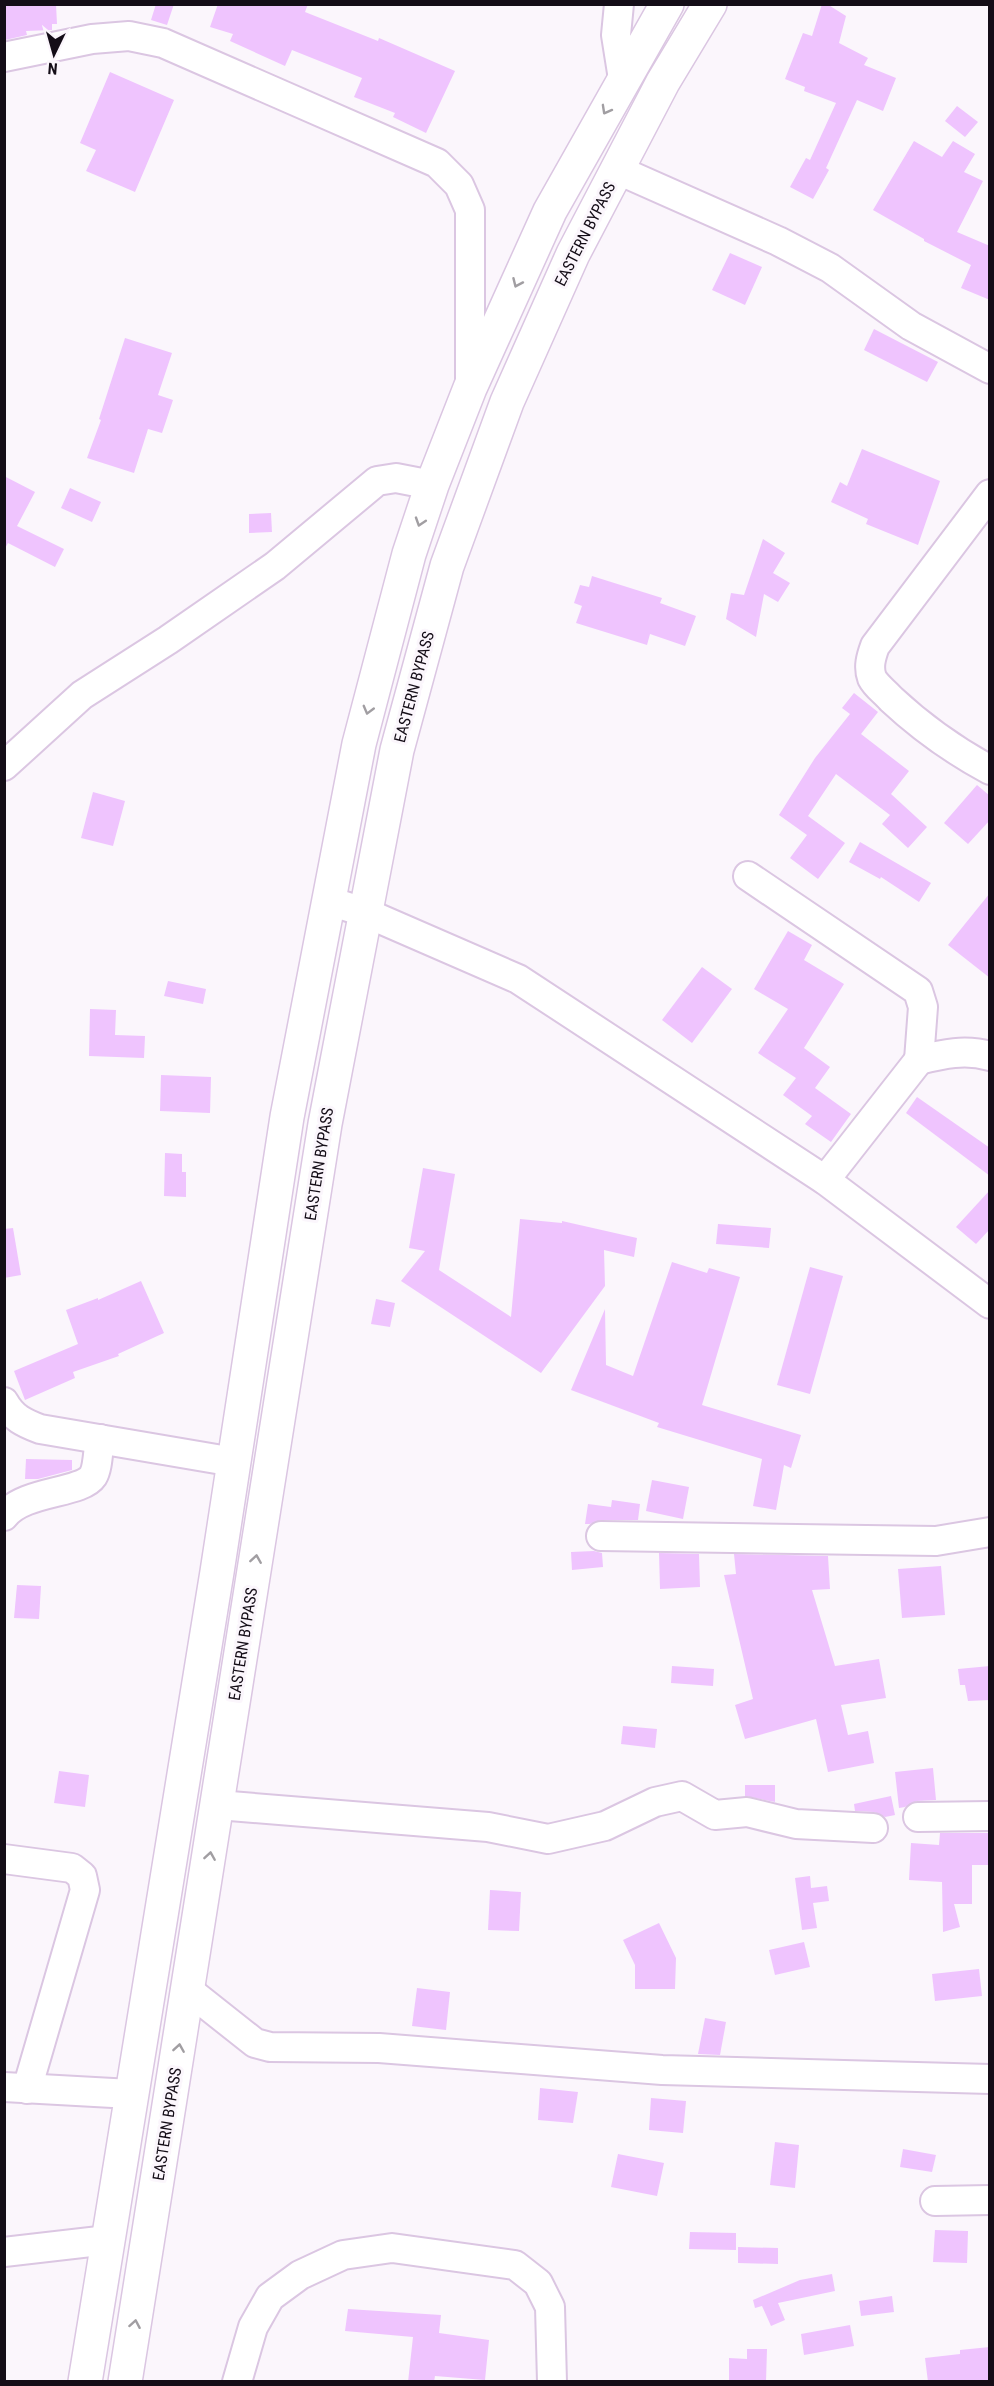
<svg xmlns="http://www.w3.org/2000/svg" width="994" height="2386" font-family="'Roboto Condensed',sans-serif">
<style>
.building{fill:#efc4fe}
.lines{fill:none;stroke-linecap:round;stroke-linejoin:round}
.minor-casing{stroke:#dbc6e2;stroke-width:32}
.major-casing{stroke:#dbc6e2;stroke-width:36}
.minor{stroke:#fff;stroke-width:28}
.major{stroke:#fff;stroke-width:33}
.oneway{stroke:#a19ea2}
.labels{text-anchor:middle;dominant-baseline:central;stroke-width:6;stroke-linejoin:round;paint-order:stroke}
.street-label{font-size:16px;fill:#140d17;stroke:#fbf6fc}
</style>
<rect width="100%" height="100%" fill="#fbf6fc"/>
<g class="building">
<polygon points="4,4 56,4 57,24 52,24 52,30 26,31 27,35 5,40"/>
<polygon points="156,4 174,4 167,25 151,20"/>
<polygon points="218,4 308,4 305,12 378,41 379,38 455,71 426,133 393,117 395,113 354,97 362,78 292,50 285,66 230,41 233,34 210,27"/>
<polygon points="822,4 827,4 846,16 839,43 868,58 864,65 896,78 883,111 857,100 826,168 829,170 813,199 790,187 806,158 810,160 836,103 804,91 805,87 785,79 803,33 812,36"/>
<polygon points="110,72 174,100 135,192 86,171 96,150 80,143"/>
<polygon points="957,106 978,122 965,137 945,121"/>
<polygon points="914,141 942,157 953,141 975,154 964,172 983,181 957,232 990,246 990,300 961,288 971,265 924,241 924,239 873,210"/>
<polygon points="730,253 762,267 745,305 712,290"/>
<polygon points="874,329 938,362 927,382 864,350"/>
<polygon points="125,338 172,353 158,395 173,400 162,433 148,429 134,473 87,458 101,420 99,419"/>
<polygon points="862,449 940,481 918,545 866,524 868,519 831,502 840,482 847,486"/>
<polygon points="4,476 35,492 17,526 64,549 55,567 8,543 4,550"/>
<polygon points="70,488 101,502 92,522 61,508"/>
<polygon points="271,513 272,532 249,533 249,514"/>
<polygon points="763,539 785,553 773,573 790,583 778,602 764,594 756,637 726,619 731,593 744,595"/>
<polygon points="592,576 662,598 660,603 696,616 685,646 650,634 647,645 576,623 582,606 574,603 580,585 589,587"/>
<polygon points="854,693 878,712 861,734 909,771 891,794 927,827 908,848 882,824 890,815 836,774 808,816 845,843 818,879 790,858 807,835 779,815 815,758 850,714 842,708"/>
<polygon points="977,785 990,796 990,820 968,844 944,823"/>
<polygon points="93,792 125,801 113,846 81,838"/>
<polygon points="860,842 931,883 919,902 881,877 880,879 849,862"/>
<polygon points="990,893 990,978 948,945"/>
<polygon points="788,931 812,945 804,960 844,984 804,1048 830,1067 815,1088 851,1114 831,1142 805,1124 812,1116 783,1095 796,1078 758,1053 788,1009 754,989"/>
<polygon points="702,967 732,989 692,1043 662,1020"/>
<polygon points="168,981 206,989 203,1004 164,996"/>
<polygon points="90,1009 116,1010 115,1035 145,1036 144,1058 89,1056"/>
<polygon points="161,1075 211,1077 210,1113 160,1111"/>
<polygon points="917,1097 990,1148 990,1176 906,1113"/>
<polygon points="165,1153 182,1154 182,1172 186,1172 186,1197 164,1196"/>
<polygon points="423,1168 455,1174 439,1270 511,1317 520,1219 562,1223 562,1221 637,1238 634,1257 604,1250 605,1286 541,1373 401,1281 425,1251 409,1248"/>
<polygon points="990,1190 990,1229 976,1244 956,1227"/>
<polygon points="718,1224 771,1228 769,1248 716,1244"/>
<polygon points="13,1228 21,1275 4,1278 4,1229"/>
<polygon points="672,1262 707,1273 709,1268 740,1277 702,1405 801,1435 791,1468 784,1465 776,1510 753,1506 762,1459 657,1427 659,1423 571,1390 605,1309 606,1365 633,1376"/>
<polygon points="810,1267 843,1276 810,1394 777,1385"/>
<polygon points="141,1281 164,1333 118,1354 119,1356 73,1372 75,1378 25,1400 14,1371 78,1344 66,1310 98,1298 98,1300"/>
<polygon points="376,1299 395,1303 390,1327 371,1324"/>
<polygon points="26,1459 72,1460 72,1470 38,1479 25,1479"/>
<polygon points="652,1480 689,1487 683,1519 646,1511"/>
<polygon points="612,1500 640,1504 638,1520 601,1520 590,1524 585,1524 588,1504 611,1507"/>
<polygon points="594,1551 602,1553 603,1567 572,1570 571,1552"/>
<polygon points="659,1553 699,1554 700,1587 660,1589"/>
<polygon points="734,1554 828,1556 830,1589 812,1590 835,1666 879,1659 886,1698 841,1705 848,1735 868,1731 874,1763 828,1772 816,1719 745,1739 735,1705 753,1699 724,1575 736,1574"/>
<polygon points="941,1566 945,1615 902,1618 898,1569"/>
<polygon points="17,1585 41,1586 39,1619 14,1618"/>
<polygon points="672,1666 714,1669 713,1686 671,1683"/>
<polygon points="990,1666 990,1700 968,1701 965,1685 960,1685 958,1669"/>
<polygon points="623,1726 657,1729 655,1748 621,1744"/>
<polygon points="933,1768 936,1800 917,1801 905,1807 899,1808 895,1772"/>
<polygon points="59,1771 89,1775 85,1807 54,1803"/>
<polygon points="745,1785 775,1785 775,1802 745,1796"/>
<polygon points="891,1796 895,1815 885,1817 874,1812 855,1811 854,1804"/>
<polygon points="940,1833 990,1833 990,1865 972,1865 972,1904 954,1904 960,1927 943,1932 942,1882 909,1880 911,1843 939,1845"/>
<polygon points="810,1876 811,1888 827,1886 829,1901 813,1903 817,1928 802,1930 795,1878"/>
<polygon points="490,1890 521,1892 519,1931 488,1930"/>
<polygon points="659,1923 676,1958 675,1989 635,1989 635,1965 623,1940"/>
<polygon points="804,1942 810,1967 775,1975 769,1950"/>
<polygon points="979,1969 982,1996 935,2001 932,1974"/>
<polygon points="417,1988 450,1992 446,2030 412,2026"/>
<polygon points="705,2018 726,2022 720,2055 698,2054"/>
<polygon points="540,2088 578,2092 573,2123 538,2120"/>
<polygon points="651,2098 686,2101 683,2133 649,2130"/>
<polygon points="775,2142 799,2145 795,2188 770,2185"/>
<polygon points="903,2149 936,2155 932,2172 900,2167"/>
<polygon points="618,2154 664,2163 657,2196 611,2187"/>
<polygon points="935,2230 968,2231 967,2263 933,2262"/>
<polygon points="690,2232 736,2233 736,2250 689,2249"/>
<polygon points="738,2247 778,2248 778,2264 738,2263"/>
<polygon points="832,2274 835,2291 778,2303 785,2320 771,2326 762,2306 755,2308 753,2300 800,2280"/>
<polygon points="892,2296 894,2312 861,2316 859,2301"/>
<polygon points="348,2309 441,2315 439,2333 489,2340 485,2380 435,2376 434,2382 408,2382 413,2337 345,2331"/>
<polygon points="850,2325 854,2346 804,2355 801,2334"/>
<polygon points="990,2347 990,2382 928,2382 925,2358 960,2354 960,2350"/>
<polygon points="747,2349 767,2349 766,2382 729,2382 729,2358 747,2359"/>
</g>
<g class="lines">
<g class="minor-casing">
<g id="minor">
<polyline points="619,4 616,35 623,79"/>
<polyline points="4,57 92,39 129,36 163,43 437,163 459,185 470,210 470,388"/>
<polyline points="618,170 778,241 830,268 911,326 990,369"/>
<path d="M 990,494 L 875,646 C 871,657 868,667 872,678 C 876,686 885,692 891,699 C 921,727 953,750 990,770"/>
<polyline points="4,766 82,695 168,640 275,566 377,481 396,478 432,485"/>
<path d="M 748,876 L 918,991 L 923,1007 L 919,1060 C 943,1054 965,1049 990,1056"/>
<polyline points="329,901 364,912 518,979 825,1180 990,1304"/>
<polyline points="825,1180 919,1060"/>
<path d="M 4,1402 C 13,1418 24,1423 40,1429 L 234,1462"/>
<path d="M 4,1516 C 24,1490 81,1494 93,1476 C 98,1468 98,1449 100,1439"/>
<polyline points="601,1536 936,1541 990,1532"/>
<polyline points="218,1805 488,1827 548,1839 605,1826 655,1802 682,1796 715,1815 747,1812 796,1824 873,1828"/>
<polyline points="918,1817 990,1816"/>
<polyline points="4,1859 72,1868 82,1876 85,1890 27,2089"/>
<polyline points="188,1990 255,2043 270,2047 379,2048 662,2070 990,2079"/>
<polyline points="4,2087 131,2094"/>
<polyline points="935,2201 990,2200"/>
<polyline points="4,2252 108,2240"/>
<polyline points="237,2382 253,2327 270,2297 300,2275 343,2255 392,2248 515,2265 538,2283 550,2307 552,2382"/>
</g>
</g>
<g class="major-casing">
<g id="major">
<polyline points="85,2382 217,1572 287,1117 359,744 409,554 432,485 470,388 550,211 667,4"/>
<polyline points="125,2382 325,1124 397,750 447,566 507,402 573,254 663,82 710,4"/>
</g>
</g>
<use href="#minor" class="minor"/>
<use href="#major" class="major"/>
</g>
<defs><path id="oneway-chevron" d="M-2-3.5L2.5 0L-2 3.5" fill="none" stroke-width="1.6" stroke-linecap="round" stroke-linejoin="round" transform="scale(1.5)"/></defs>
<g class="oneway">
<use href="#oneway-chevron" transform="translate(606 110) rotate(119)"/>
<use href="#oneway-chevron" transform="translate(517 283) rotate(114)"/>
<use href="#oneway-chevron" transform="translate(420 522) rotate(108)"/>
<use href="#oneway-chevron" transform="translate(368 710) rotate(105)"/>
<use href="#oneway-chevron" transform="translate(256 1559) rotate(-81)"/>
<use href="#oneway-chevron" transform="translate(210 1856) rotate(-81)"/>
<use href="#oneway-chevron" transform="translate(179 2048) rotate(-81)"/>
<use href="#oneway-chevron" transform="translate(135 2324) rotate(-80)"/>
</g>
<g class="labels">
<g class="street-label">
<text transform="translate(585 234) rotate(-63)">EASTERN BYPASS</text>
<text transform="translate(414 687) rotate(-75)">EASTERN BYPASS</text>
<text transform="translate(319 1164) rotate(-81)">EASTERN BYPASS</text>
<text transform="translate(243 1644) rotate(-81)">EASTERN BYPASS</text>
<text transform="translate(167 2124) rotate(-81)">EASTERN BYPASS</text>
</g>
</g>
<rect width="994" height="2386" fill="none" stroke="#140d17" stroke-width="12"/>
<g transform="translate(54 54) rotate(185)" stroke="#fbf6fc" stroke-width="4.5" paint-order="stroke">
<path d="M0-4.5L10 22L0 15L-10 22Z" fill="#140d17"/>
<text y="-9" font-size="16" font-weight="bold" text-anchor="middle" fill="#140d17">N</text>
</g>
</svg>
